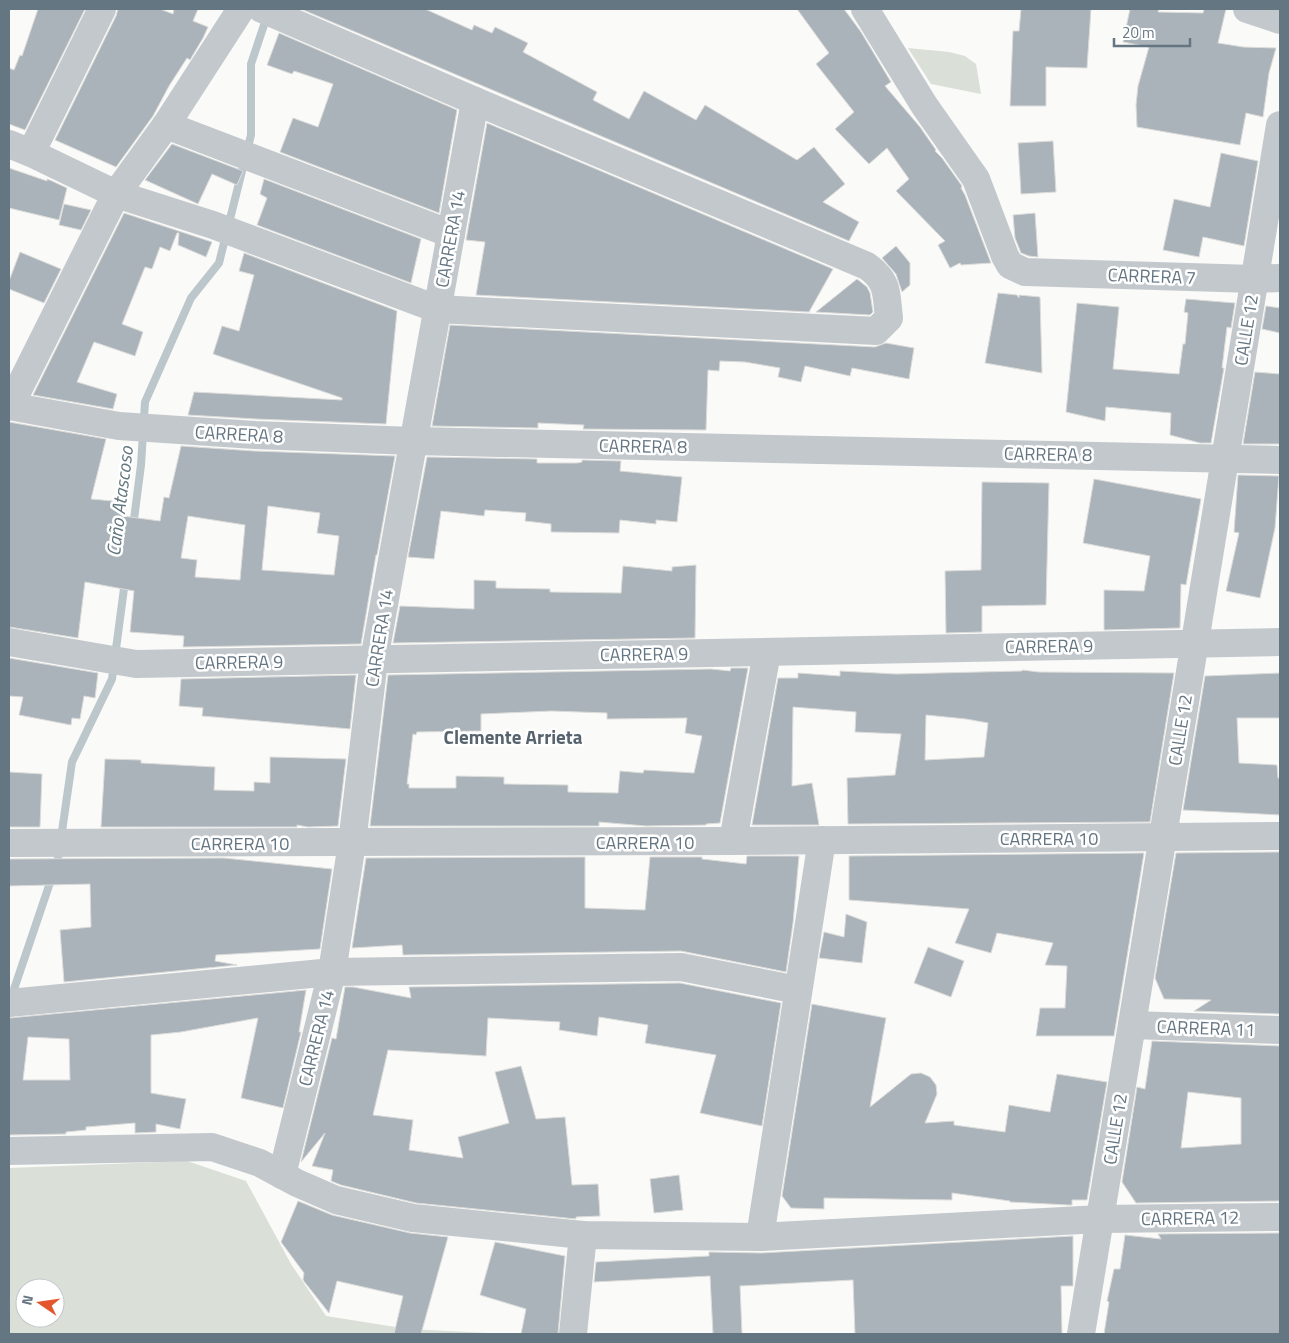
<svg xmlns="http://www.w3.org/2000/svg" width="1289" height="1343" font-family="'Titillium Web',sans-serif">
<style>
.green{fill:#dadfd7;fill-rule:evenodd}
.lines{fill:none;stroke-linecap:round;stroke-linejoin:round}
.stream{stroke:#bbc7cb;stroke-width:8}
.building{fill:#aab3b9;stroke:#dcdcda;fill-rule:evenodd}
.minor{stroke:#c3c8cc;stroke-width:28}
.labels{text-anchor:middle;dominant-baseline:central;stroke-width:5;stroke-linejoin:round;paint-order:stroke}
.street-label{font-size:18px;fill:#657683;stroke:#fff}
.water-label{font-size:19px;font-style:italic;fill:#60757c;stroke:#fff}
.neighbourhood-label{font-size:19px;font-weight:bold;fill:#57646e;stroke:#fff}
</style>
<rect width="100%" height="100%" fill="#fafaf8"/>
<g class="green">
<polygon points="908,48 949,52 965,56 976,64 981,94 931,84"/>
<path d="M 187,1161 L 246,1181 L 291,1264 L 326,1316 L 408,1329 L 507,1334 L 9,1334 L 9,1168 ZM 25,1288 L 55,1288 L 55,1318 L 25,1318 Z"/>
</g>
<g class="lines">
<g class="stream">
<polyline points="133,527 141,465 145,402 191,298 219,263 251,135 251,64 267,16"/>
<polyline points="11,998 58,859 72,762 112,679 125,581"/>
</g>
</g>
<g class="building">
<polygon points="38,9 85,9 25,130 9,124 9,68 14,70 20,55 22,56"/>
<polygon points="118,9 160,9 173,14 174,9 198,9 193,21 208,27 203,38 190,60 187,58 169,86 153,116 116,167 55,140 116,16"/>
<polygon points="301,9 425,9 472,30 474,25 492,33 495,27 528,43 523,52 597,92 593,100 629,119 644,91 696,120 705,105 797,160 814,147 845,184 823,202 859,222 849,241"/>
<polygon points="797,9 844,9 861,32 891,82 885,86 920,127 936,150 935,151 942,158 962,186 961,188 965,195 991,263 961,265 960,263 950,268 938,245 945,241 896,191 909,179 887,148 869,164 835,129 854,112 816,64 829,53"/>
<polygon points="1021,9 1091,9 1087,68 1046,67 1046,106 1010,106 1013,31 1019,31"/>
<polygon points="1130,9 1159,9 1158,12 1203,13 1204,9 1226,9 1218,43 1243,47 1276,48 1269,73 1263,117 1246,113 1240,145 1137,127 1136,105 1138,86 1149,47 1123,42"/>
<polygon points="279,33 457,110 439,213 280,152 293,118 318,127 333,84 294,71 292,74 267,65"/>
<polygon points="487,123 833,269 809,312 476,295 485,242 466,240"/>
<polygon points="1053,141 1056,192 1021,194 1018,143"/>
<polygon points="172,144 243,171 237,185 212,174 198,204 145,180"/>
<polygon points="1221,153 1258,161 1244,246 1203,237 1199,257 1163,250 1174,199 1210,207"/>
<polygon points="9,168 47,181 47,179 52,181 67,188 59,220 9,208"/>
<polygon points="264,179 421,239 411,283 257,225 267,198 260,194"/>
<polygon points="64,204 91,210 81,230 59,225"/>
<polygon points="124,213 212,242 206,257 178,245 179,233 177,233 170,251 160,247 152,269 145,267 122,324 143,332 135,356 94,342 77,382 117,394 113,409 33,395"/>
<polygon points="1035,213 1038,257 1029,256 1021,253 1015,238 1013,215"/>
<polygon points="896,246 910,263 910,285 902,292 896,274 882,258"/>
<polygon points="20,252 61,269 44,303 9,289 9,281"/>
<polygon points="244,253 397,311 386,424 256,419 188,415 194,392 342,400 342,398 213,354 222,326 239,331 254,275 239,271"/>
<polygon points="857,279 867,287 870,293 873,312 870,315 816,312"/>
<polygon points="998,293 1017,295 1019,298 1019,295 1040,297 1042,373 985,363"/>
<polygon points="1186,299 1235,303 1231,328 1227,327 1222,368 1224,368 1211,443 1200,443 1170,435 1171,413 1106,407 1105,421 1066,412 1077,303 1119,307 1113,369 1179,374 1183,344 1185,344 1188,313 1184,312"/>
<polygon points="1266,306 1280,308 1280,333 1262,329"/>
<polygon points="450,325 875,347 886,343 914,348 909,379 852,368 850,376 805,366 801,382 778,377 780,368 745,362 720,361 719,371 708,370 706,430 583,429 584,425 538,423 538,428 432,426"/>
<polygon points="1255,372 1280,374 1280,444 1243,444"/>
<path d="M 9,422 L 106,439 L 91,499 L 124,502 L 123,516 L 160,521 L 164,497 L 169,498 L 181,446 L 254,451 L 395,456 L 377,555 L 376,555 L 361,644 L 183,647 L 184,636 L 130,632 L 134,591 L 85,582 L 78,638 L 9,627 ZM 268,506 L 320,513 L 317,533 L 339,536 L 334,575 L 262,570 ZM 188,516 L 245,525 L 240,580 L 195,577 L 197,560 L 181,558 Z"/>
<polygon points="427,457 537,459 537,463 577,463 582,462 582,460 621,461 620,471 682,477 677,522 656,520 656,524 620,520 619,533 551,532 551,524 525,521 526,513 485,510 484,516 441,511 434,559 408,557"/>
<polygon points="1238,475 1279,476 1275,528 1260,598 1226,591 1239,533 1234,532"/>
<polygon points="1094,479 1201,499 1186,585 1181,584 1180,628 1104,630 1104,590 1144,591 1150,556 1083,543"/>
<polygon points="982,482 1049,483 1046,605 982,606 982,632 946,633 945,571 981,570"/>
<polygon points="696,565 695,638 393,643 400,606 474,609 474,580 496,581 496,588 550,589 550,592 621,593 623,566 672,571 672,567"/>
<polygon points="9,658 98,673 95,698 84,696 80,719 72,718 71,725 19,715 23,697 9,696"/>
<path d="M 731,668 L 748,668 L 720,823 L 706,824 L 706,825 L 646,826 L 599,822 L 599,826 L 370,826 L 388,675 L 711,669 L 730,671 ZM 552,711 L 607,713 L 607,719 L 687,718 L 685,733 L 702,736 L 694,773 L 644,770 L 643,773 L 620,771 L 618,793 L 568,792 L 568,785 L 504,784 L 504,777 L 456,776 L 456,788 L 409,788 L 409,784 L 407,784 L 413,734 L 416,735 L 417,732 L 481,731 L 481,714 Z"/>
<path d="M 1022,670 L 1039,672 L 1174,673 L 1150,822 L 848,824 L 847,778 L 895,775 L 901,734 L 855,732 L 856,712 L 793,707 L 792,786 L 812,783 L 819,825 L 752,825 L 778,678 L 798,678 L 798,673 L 840,676 L 840,671 L 896,674 L 1022,671 ZM 926,715 L 966,719 L 988,723 L 984,757 L 925,760 Z"/>
<polygon points="1280,673 1280,718 1237,718 1239,763 1277,765 1278,778 1280,778 1280,815 1183,810 1205,676"/>
<polygon points="356,675 350,729 202,716 203,708 179,706 181,679"/>
<polygon points="270,757 346,759 338,826 308,827 297,825 297,827 101,827 105,759 141,760 141,763 215,767 214,790 254,791 254,782 270,783"/>
<polygon points="9,772 42,774 40,827 9,827"/>
<polygon points="1280,852 1280,1014 1194,1011 1211,1000 1164,999 1155,978 1176,853"/>
<polygon points="1144,853 1114,1036 1036,1036 1040,1008 1065,1008 1067,966 1045,965 1053,943 997,933 991,953 955,943 969,909 849,900 849,856"/>
<polygon points="747,856 799,856 793,923 786,972 681,951 403,955 402,945 352,948 366,858 585,857 585,908 645,910 650,857 702,857 702,859 746,864"/>
<polygon points="224,858 332,869 320,949 216,955 215,961 237,965 64,982 60,930 91,927 90,884 9,886 9,859"/>
<polygon points="846,914 867,922 862,963 819,958 824,932 844,937"/>
<polygon points="928,947 964,961 951,997 914,983"/>
<polygon points="680,983 781,1003 762,1126 700,1113 716,1055 645,1043 648,1025 599,1017 597,1036 559,1030 560,1022 488,1018 486,1056 388,1050 373,1115 413,1120 409,1150 463,1158 458,1137 509,1123 495,1072 521,1066 536,1119 565,1117 572,1185 598,1184 600,1216 576,1217 576,1219 416,1203 341,1185 331,1181 333,1170 312,1166 325,1133 301,1162 332,1038 336,1039 345,987 353,987 411,998 409,987"/>
<path d="M 306,990 L 299,1032 L 301,1032 L 283,1108 L 241,1098 L 258,1018 L 181,1032 L 151,1035 L 151,1093 L 186,1099 L 180,1129 L 156,1124 L 156,1132 L 135,1133 L 135,1123 L 86,1127 L 86,1130 L 66,1132 L 66,1134 L 9,1135 L 9,1018 ZM 28,1037 L 69,1039 L 70,1080 L 23,1080 Z"/>
<polygon points="812,1004 886,1018 870,1107 911,1074 921,1073 930,1077 936,1085 937,1094 925,1123 954,1121 954,1125 1005,1132 1009,1105 1050,1112 1057,1074 1107,1082 1087,1200 1072,1200 1072,1205 1068,1205 1010,1202 1010,1201 952,1193 952,1200 824,1198 824,1209 791,1208 782,1196"/>
<path d="M 1152,1041 L 1280,1046 L 1280,1201 L 1136,1203 L 1122,1182 L 1137,1087 L 1145,1089 ZM 1188,1092 L 1241,1098 L 1241,1144 L 1181,1148 Z"/>
<polygon points="679,1175 683,1210 654,1213 650,1179"/>
<polygon points="298,1201 332,1215 410,1233 448,1237 421,1334 394,1334 403,1296 337,1281 329,1313 303,1280 304,1273 281,1242"/>
<polygon points="1280,1233 1280,1334 1104,1334 1109,1302 1107,1301 1114,1269 1120,1269 1125,1235 1161,1239 1158,1234"/>
<polygon points="1073,1236 1073,1286 1061,1286 1062,1334 855,1334 853,1280 740,1286 742,1334 713,1334 710,1276 594,1282 596,1262 709,1256 709,1252 761,1253"/>
<polygon points="495,1242 565,1256 558,1334 521,1334 526,1309 480,1295"/>
</g>
<g class="lines">
<g class="minor">
<polyline points="865,9 924,105 976,179 1005,256 1010,265 1025,272 1254,279 1280,278"/>
<polyline points="1247,9 1280,20"/>
<polyline points="166,125 451,234"/>
<path d="M 9,144 L 31,153 L 116,194 L 213,225 L 437,309 L 876,331 L 889,318 C 886,293 889,282 867,266 L 475,101 L 262,9"/>
<polyline points="31,153 102,9"/>
<polyline points="9,406 119,426 255,435 413,441 1280,460"/>
<polyline points="10,406 116,194 166,125 241,9"/>
<polyline points="9,642 136,664 1280,642"/>
<polyline points="733,841 767,652"/>
<polyline points="9,843 733,841 1280,836"/>
<polyline points="9,1003 332,972 681,967 798,990"/>
<polyline points="1132,1025 1280,1030"/>
<polyline points="9,1151 212,1147 260,1163 297,1183 336,1200 413,1218 583,1235 760,1237 1100,1219 1280,1217"/>
<polyline points="282,1175 332,972 352,843 374,660 475,101"/>
<polyline points="760,1237 822,840"/>
<polyline points="573,1334 583,1235"/>
<polyline points="1081,1334 1280,125"/>
</g>
</g>
<g class="labels">
<g class="street-label">
<text transform="translate(450 239) rotate(-80)">CARRERA 14</text>
<text transform="translate(1152 276) rotate(2)">CARRERA 7</text>
<text transform="translate(1246 330) rotate(-81)">CALLE 12</text>
<text transform="translate(239 434) rotate(3)">CARRERA 8</text>
<text transform="translate(643 446) rotate(1)">CARRERA 8</text>
<text transform="translate(1048 454) rotate(1)">CARRERA 8</text>
<text transform="translate(379 638) rotate(-81)">CARRERA 14</text>
<text transform="translate(1049 646) rotate(-1)">CARRERA 9</text>
<text transform="translate(644 654) rotate(-1)">CARRERA 9</text>
<text transform="translate(239 662) rotate(-1)">CARRERA 9</text>
<text transform="translate(1180 730) rotate(-81)">CALLE 12</text>
<text x="1049" y="838">CARRERA 10</text>
<text x="645" y="842">CARRERA 10</text>
<text x="240" y="843">CARRERA 10</text>
<text transform="translate(1206 1028) rotate(2)">CARRERA 11</text>
<text transform="translate(316 1038) rotate(-76)">CARRERA 14</text>
<text transform="translate(1115 1129) rotate(-81)">CALLE 12</text>
<text transform="translate(1190 1218) rotate(-1)">CARRERA 12</text>
</g>
<g class="water-label">
<text transform="translate(119 501) rotate(-83)">Caño Atascoso</text>
</g>
<g class="neighbourhood-label">
<text x="513" y="736">Clemente Arrieta</text>
</g>
</g>
<rect width="1289" height="1343" fill="none" stroke="#657683" stroke-width="20"/>
<g transform="translate(40 1303) rotate(283)"><circle r="24" fill="#ffffff" stroke="#c1c8cd"/>
<path d="M0-4L9 19L0 12L-9 19Z" fill="#e4572e"/>
<text y="-8" font-size="14" font-weight="bold" text-anchor="middle" fill="#657683">N</text>
</g>
<path d="M1114 38v8h76v-8" fill="none" stroke="#657683" stroke-width="2.5"/>
<text x="1122" y="38" font-size="15" fill="#657683" stroke="#ffffff" stroke-width="4" paint-order="stroke">20 m</text>
</svg>
